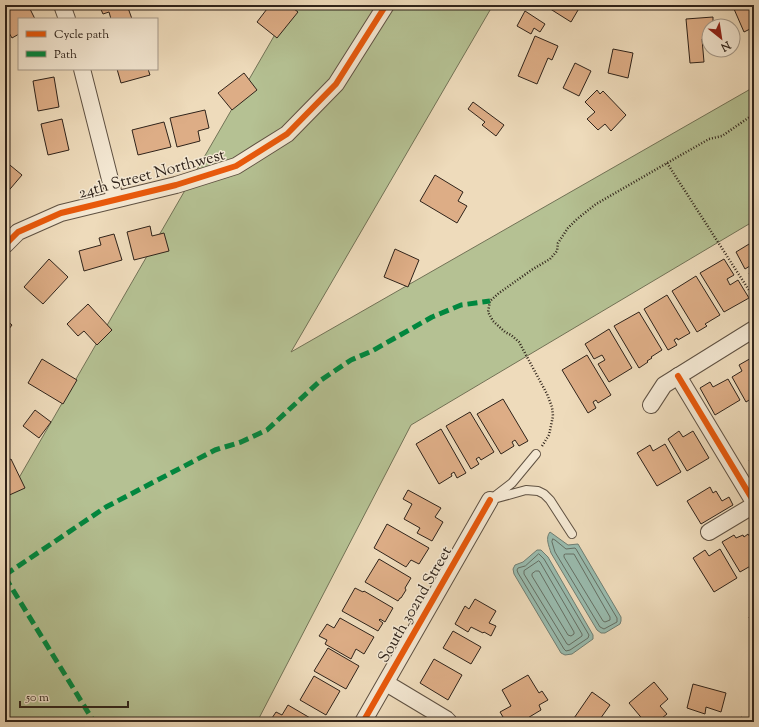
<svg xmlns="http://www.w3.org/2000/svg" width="759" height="727" font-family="'Sorts Mill Goudy',serif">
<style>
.green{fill:#b5c193;stroke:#727256}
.water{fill:#99bbae;stroke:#6f7e73}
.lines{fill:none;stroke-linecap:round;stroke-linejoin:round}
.shore{stroke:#646f64;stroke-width:1}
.building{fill:#ddad86;stroke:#2f231a}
.lane-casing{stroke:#5f5142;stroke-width:10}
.street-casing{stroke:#5f5142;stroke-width:18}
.path{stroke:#2f231a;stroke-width:2.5;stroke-dasharray:1 2;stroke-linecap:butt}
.lane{stroke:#f4e8d3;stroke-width:8}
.street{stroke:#f4e8d3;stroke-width:16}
.quiet{stroke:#00873e;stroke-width:5;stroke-dasharray:10 5;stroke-linecap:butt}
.cycleway-casing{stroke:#f4e8d3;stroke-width:8}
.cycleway{stroke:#e8590c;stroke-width:6}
.labels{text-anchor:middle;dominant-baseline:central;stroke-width:3;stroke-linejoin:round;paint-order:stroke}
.street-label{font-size:16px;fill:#2f231a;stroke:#f4e8d3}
</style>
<rect width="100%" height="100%" fill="#eedbbb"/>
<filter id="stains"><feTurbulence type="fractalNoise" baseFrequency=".005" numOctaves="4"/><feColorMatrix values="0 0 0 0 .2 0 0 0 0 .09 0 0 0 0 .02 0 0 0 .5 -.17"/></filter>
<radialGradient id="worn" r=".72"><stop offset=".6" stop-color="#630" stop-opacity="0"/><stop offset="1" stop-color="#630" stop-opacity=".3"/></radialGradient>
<polygon class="green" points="292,5 493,5 291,352 754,87 754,221 411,425 257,722 5,722 5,502"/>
<g class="water">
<path d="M 550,532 L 568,545 L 578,544 L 621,617 L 621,621 L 620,624 L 605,633 L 601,633 L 597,630 L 551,553 C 549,546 545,538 550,532 Z"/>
<polygon points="537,550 541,550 548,557 593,635 593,639 572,654 565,655 561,653 514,574 513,569 515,565 523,562"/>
</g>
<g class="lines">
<g class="shore">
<polygon points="553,539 555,540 566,549 575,548 576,549 617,618 617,622 604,629 600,627 555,552 552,542"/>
<polygon points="539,554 544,559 589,635 588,638 570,650 566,651 564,649 518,573 517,570 518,568 525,566"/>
<polygon points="566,554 574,554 610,617 610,620 605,622 603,621 564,557 564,555"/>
<polygon points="539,561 540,562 582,634 582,636 569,645 567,644 524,574 524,571"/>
<polygon points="536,571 539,571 574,632 574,634 571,636 568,635 532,576 532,574"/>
</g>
</g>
<g class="building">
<polygon points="5,5 28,5 35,19 19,19 19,34 12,38 5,26"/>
<polygon points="99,5 127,5 132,19 111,19 109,12 103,14"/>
<polygon points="270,5 289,5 298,12 277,38 257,22"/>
<polygon points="544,5 581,5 571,22"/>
<polygon points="743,5 754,5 754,27 744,32 734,9"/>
<polygon points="525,11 545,24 540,32 534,28 531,34 517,26"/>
<polygon points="713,17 713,26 709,26 709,39 702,39 704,62 690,63 686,19"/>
<polygon points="535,36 558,46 552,60 548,58 537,84 518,76"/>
<polygon points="613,49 633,53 628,78 608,73"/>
<polygon points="575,63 591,71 579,96 563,88"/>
<polygon points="117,69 148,69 150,75 121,83"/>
<polygon points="244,73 257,90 232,110 218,93"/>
<polygon points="54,77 59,107 38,111 33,81"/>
<polygon points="597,90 600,94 603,91 626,115 611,131 605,124 598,130 587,119 595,112 585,102"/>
<polygon points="473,102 504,125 496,136 482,125 485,122 468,109"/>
<polygon points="205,110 209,128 198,131 200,141 177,147 170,118"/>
<polygon points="62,119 69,150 48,155 41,124"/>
<polygon points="164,122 171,147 138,155 132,130"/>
<polygon points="5,161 22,175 5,195"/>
<polygon points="435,175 463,192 458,201 467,206 457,223 420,201"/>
<polygon points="150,226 152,236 164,233 169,251 134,260 127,232"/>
<polygon points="114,234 122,260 84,271 79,251 101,245 99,238"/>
<polygon points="754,241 754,265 753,264 745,269 736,252"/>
<polygon points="395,249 419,260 408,287 384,277"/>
<polygon points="49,259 68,277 43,304 24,287"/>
<polygon points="724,259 734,275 727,279 730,285 738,280 749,298 724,312 700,273"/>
<polygon points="754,270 754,282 749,273"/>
<polygon points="696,276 720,315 705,324 707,326 697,332 672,291"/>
<polygon points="667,295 690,333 678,340 677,338 674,340 677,345 668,350 644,309"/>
<polygon points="88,304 112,330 97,345 84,331 78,336 67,324"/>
<polygon points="639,312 662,350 651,357 652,358 647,361 648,362 639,368 614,326"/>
<polygon points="5,319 12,325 5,334"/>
<polygon points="609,329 632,368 609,382 598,364 605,360 602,355 594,359 585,344"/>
<polygon points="587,355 611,395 598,403 596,400 593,402 596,408 588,413 562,370"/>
<polygon points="753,357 754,358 754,397 746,402 732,377 742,371 739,365"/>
<polygon points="42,359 77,380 63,404 28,383"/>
<polygon points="728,379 740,400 715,415 700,388 710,382 713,387"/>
<polygon points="503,399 528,441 519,446 515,440 512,442 514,446 501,454 477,414"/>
<polygon points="35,410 51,422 39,438 23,426"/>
<polygon points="470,412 494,452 481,460 479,457 476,459 479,464 471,469 446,426"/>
<polygon points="441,429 466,473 457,478 454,472 451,474 452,476 439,484 416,444"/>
<polygon points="679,431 683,437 693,431 709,458 687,471 668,439"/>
<polygon points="665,444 681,472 657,486 637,453 650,445 653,451"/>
<polygon points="754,457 754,469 749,460"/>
<polygon points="11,459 25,488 5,497 5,462"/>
<polygon points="710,487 713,493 716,491 722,501 729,497 733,505 701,524 687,501"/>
<polygon points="408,490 441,508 435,517 443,522 432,541 417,533 420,528 404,519 412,504 403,499"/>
<polygon points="387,524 429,548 419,564 411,560 406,567 374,548"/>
<polygon points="748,534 754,544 754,564 740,572 722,542 734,535 736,538 743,535 744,537"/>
<polygon points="720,549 737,578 714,592 693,558 705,550 709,556"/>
<polygon points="379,559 411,578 405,588 406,590 401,598 400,598 398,601 365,582"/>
<polygon points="355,588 363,592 364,591 393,608 385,622 380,619 379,620 383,623 378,631 342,611"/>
<polygon points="475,599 496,611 489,623 496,626 491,636 484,632 483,633 471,627 468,632 455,624 465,606 469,609"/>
<polygon points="754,615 754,629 749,617"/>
<polygon points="340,618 374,637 364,654 356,649 351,659 325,644 327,640 319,636 327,624 334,628"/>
<polygon points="453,631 481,647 471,664 443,648"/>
<polygon points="328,648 359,666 346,689 314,671"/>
<polygon points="434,659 462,675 448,700 420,683"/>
<polygon points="528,675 539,693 542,691 548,700 539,705 541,710 521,722 506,722 500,712 511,706 502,690"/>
<polygon points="314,676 340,691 326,715 300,700"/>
<polygon points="654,682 668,699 660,706 667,714 657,722 645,722 629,703"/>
<polygon points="693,684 726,693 721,712 706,707 705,714 687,708"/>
<polygon points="592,692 610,705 598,722 574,722 572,721"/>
<polygon points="288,705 317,722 272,722 270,721 276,712 282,715"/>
<polygon points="742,717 745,722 733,722"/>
</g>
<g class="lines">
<g class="lane-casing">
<polyline id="lane" points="536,454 512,483 490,500 526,490 538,491 544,494 550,500 572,534"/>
</g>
<g class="street-casing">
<g id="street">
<polyline points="62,5 67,19"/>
<polyline points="82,69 115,199"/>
<polyline points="5,245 18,232 61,213 176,185 236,166 287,134 336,84 386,5"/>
<polyline points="678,376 754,502"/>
<polyline points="651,405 664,385 754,329"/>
<polyline points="709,532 754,505"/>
<polyline points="386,683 446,719 449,722"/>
<polyline points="363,722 490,500"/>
</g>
</g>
<g class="path">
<polyline points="667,163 754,298"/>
<polyline points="542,446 549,435 553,416 552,407 547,394 519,342 511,335 505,332 493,321 488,312 490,301 499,293 533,269 550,259 557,251 558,243 568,228 577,219 596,204 709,139 722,136 754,114"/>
</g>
<use href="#lane" class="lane"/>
<use href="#street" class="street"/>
<g class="quiet">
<polyline points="5,575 106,507 215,450 241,442 267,430 321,380 351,360 372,351 432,317 461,305 490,301"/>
<polyline points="5,577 94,722"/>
</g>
<g class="cycleway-casing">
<g id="cycleway">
<polyline points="5,245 18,232 61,213 176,185 236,166 287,134 336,84 386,5"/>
<polyline points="678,376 754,502"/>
<polyline points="363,722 490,500"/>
</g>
</g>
<use href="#cycleway" class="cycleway"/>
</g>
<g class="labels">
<g class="street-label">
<text transform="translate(152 175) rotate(-15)">24th Street Northwest</text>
<text transform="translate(416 605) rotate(-60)">South 302nd Street</text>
</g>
</g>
<rect width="759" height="727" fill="none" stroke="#eedbbb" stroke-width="20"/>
<rect x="6" y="6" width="747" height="715" fill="none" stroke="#2f231a" stroke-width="2"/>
<rect x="10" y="10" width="739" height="707" fill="none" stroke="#2f231a"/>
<rect x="18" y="18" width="140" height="52" fill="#f4e8d3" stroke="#a59989"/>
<rect x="26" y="31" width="20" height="6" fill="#e8590c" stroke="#a59989"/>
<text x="54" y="38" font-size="12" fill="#2f231a">Cycle path</text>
<rect x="26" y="51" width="20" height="6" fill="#00873e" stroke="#a59989"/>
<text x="54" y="58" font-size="12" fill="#2f231a">Path</text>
<g transform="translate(721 38) rotate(150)"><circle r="19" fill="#f4e8d3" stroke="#a59989"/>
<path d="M0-3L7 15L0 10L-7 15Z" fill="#8f2418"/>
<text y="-6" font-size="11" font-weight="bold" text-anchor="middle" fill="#2f231a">N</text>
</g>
<path d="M20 701v6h108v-6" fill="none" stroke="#2f231a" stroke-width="2"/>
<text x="26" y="701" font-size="12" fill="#2f231a" stroke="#f4e8d3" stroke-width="3" paint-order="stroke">50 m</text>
<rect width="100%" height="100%" filter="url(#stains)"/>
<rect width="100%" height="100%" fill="url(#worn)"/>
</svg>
